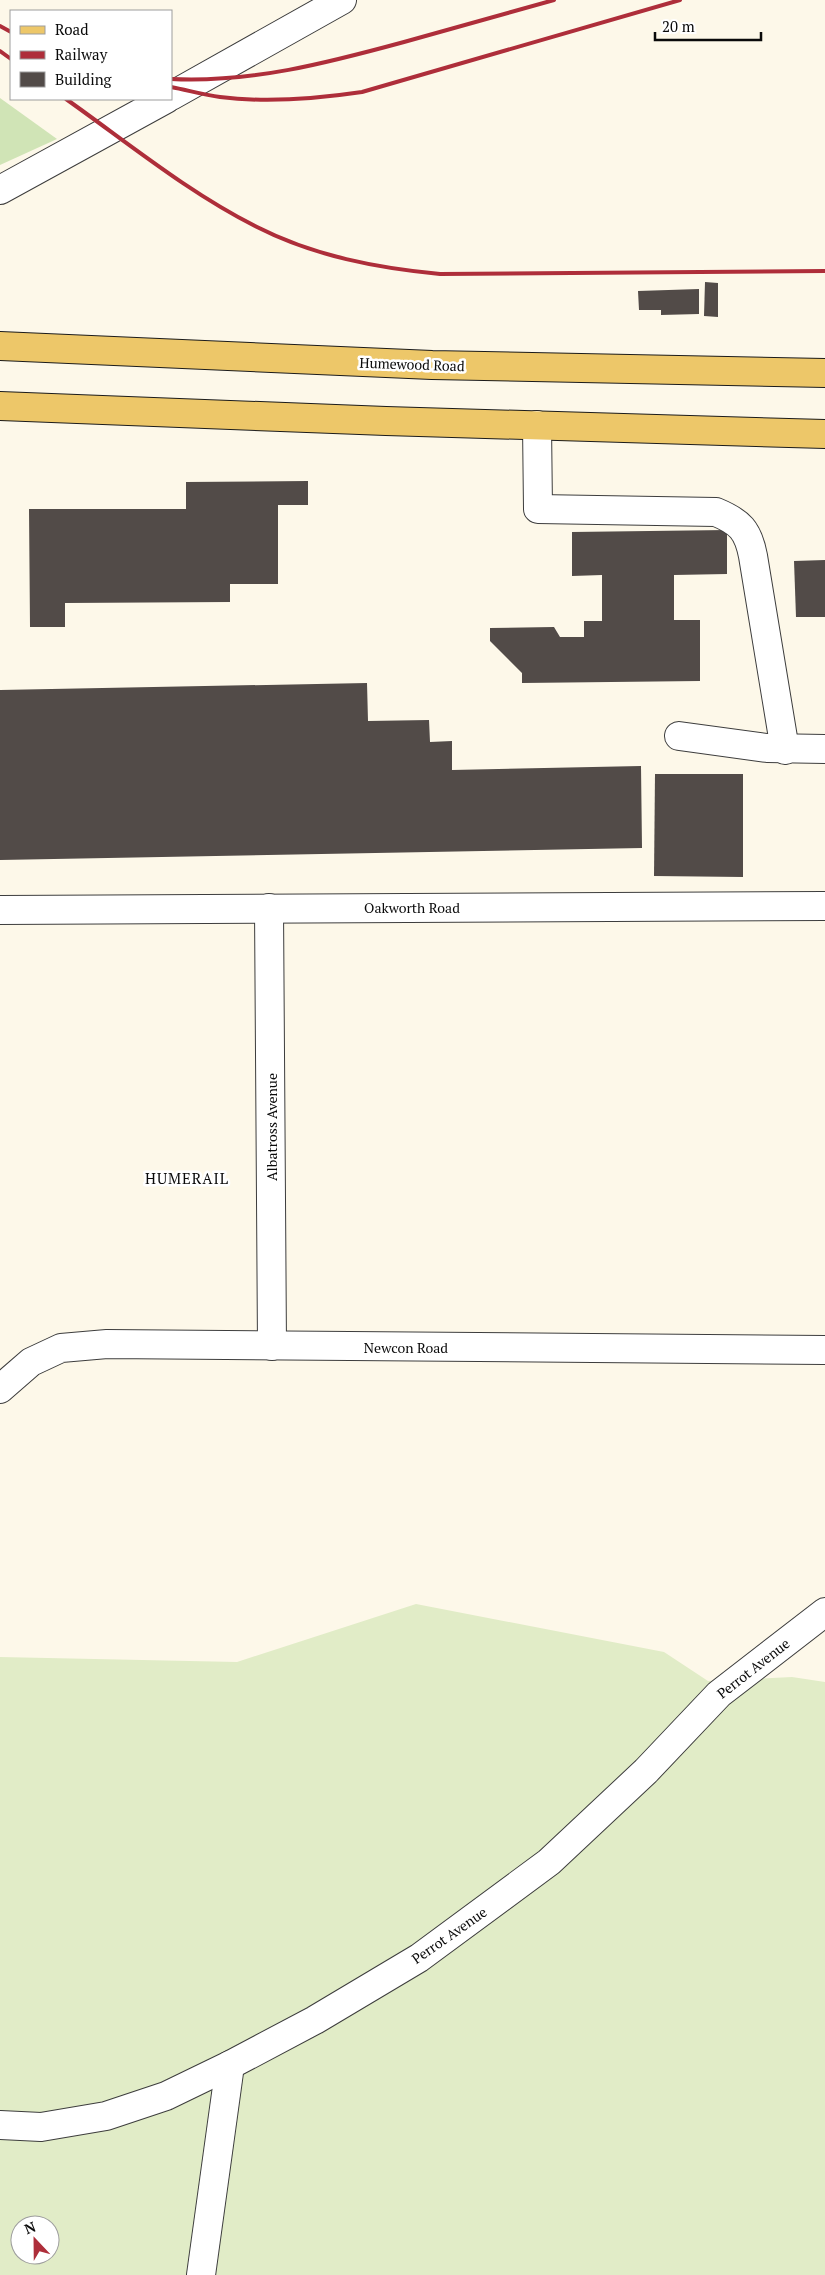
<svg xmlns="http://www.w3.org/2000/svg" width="825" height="2275" font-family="'PT Serif',serif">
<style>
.green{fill:#d0e4b6}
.pitch{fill:#e1ecc7;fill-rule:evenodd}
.building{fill:#524b48}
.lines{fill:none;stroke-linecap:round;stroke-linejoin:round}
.minor-casing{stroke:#3d3d3d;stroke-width:30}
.major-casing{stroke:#1b1b1b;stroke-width:30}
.minor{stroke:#fff;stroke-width:28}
.major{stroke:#edc769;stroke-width:28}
.rail{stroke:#ae2e3a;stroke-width:4}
.labels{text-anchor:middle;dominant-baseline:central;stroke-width:5;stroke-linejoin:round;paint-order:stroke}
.street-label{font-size:14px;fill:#0a0a0a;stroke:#fff}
.neighbourhood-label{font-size:15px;letter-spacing:1px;fill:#0a0a0a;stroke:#fff}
</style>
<rect width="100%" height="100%" fill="#fdf8e9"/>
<polygon class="green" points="0,98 57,139 0,165"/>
<path class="pitch" d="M 416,1604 L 664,1652 L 708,1681 L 792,1677 L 825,1682 L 825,2275 L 0,2275 L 0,1657 L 237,1662 ZM 20,2225 L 50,2225 L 50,2255 L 20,2255 Z"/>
<g class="building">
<polygon points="705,282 718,283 718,317 704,316"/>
<polygon points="699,289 699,314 661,315 661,310 639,310 638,291"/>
<polygon points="308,481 308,505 278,505 278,584 230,584 230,602 65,603 65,627 30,627 29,509 186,509 186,482"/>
<polygon points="727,530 727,574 674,575 674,620 700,620 700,681 522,683 522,673 490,641 490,628 554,627 560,637 584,637 584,621 602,621 602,575 572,576 572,532"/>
<polygon points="825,560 825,617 796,617 794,561"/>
<polygon points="367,683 368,721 429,720 430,742 452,741 452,770 641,766 642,848 0,860 0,690"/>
<polygon points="655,774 743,774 743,877 654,876"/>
</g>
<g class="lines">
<g class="minor-casing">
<g id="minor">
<polyline points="171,96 342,0"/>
<polyline points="0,190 166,99"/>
<path d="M 537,425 L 538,509 L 716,512 C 740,522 748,530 753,556 L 785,750"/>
<polyline points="679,736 767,748 825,749"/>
<polyline points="269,908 272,1346"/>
<polyline points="0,910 825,906"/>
<polyline points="0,1389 31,1362 61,1348 107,1344 825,1350"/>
<polyline points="0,2125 41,2127 106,2116 166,2096 230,2065 315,2020 419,1958 549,1862 646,1771 719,1694 825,1612"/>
<polyline points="201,2275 230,2065"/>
</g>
</g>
<g class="major-casing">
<g id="major">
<polyline points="0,346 432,365 825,373"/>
<polyline points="0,406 386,421 825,434"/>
</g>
</g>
<use href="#minor" class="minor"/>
<use href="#major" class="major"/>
<g class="rail">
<polyline points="0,26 11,32"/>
<polyline points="0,51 11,59"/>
<path d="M 171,79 C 251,83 327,63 404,42 C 454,28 504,14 554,0"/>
<path d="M 171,87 C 187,90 204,95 220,97 C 267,103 315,99 362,92 L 680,0"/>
<path d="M 66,99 C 128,143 189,193 257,227 C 314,256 377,268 440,274 L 825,271"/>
</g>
</g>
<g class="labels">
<g class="street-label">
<text transform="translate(412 364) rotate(2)">Humewood Road</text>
<text x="412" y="907">Oakworth Road</text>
<text transform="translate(271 1127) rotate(-90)">Albatross Avenue</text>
<text x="406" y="1347">Newcon Road</text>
<text transform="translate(753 1668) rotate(-38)">Perrot Avenue</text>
<text transform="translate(449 1935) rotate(-35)">Perrot Avenue</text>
</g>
<g class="neighbourhood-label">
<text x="187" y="1178">HUMERAIL</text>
</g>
</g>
<rect x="10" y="10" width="162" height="90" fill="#ffffff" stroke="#9d9d9d"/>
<rect x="20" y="26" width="25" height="8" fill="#edc769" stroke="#9d9d9d"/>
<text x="55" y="35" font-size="15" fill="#0a0a0a">Road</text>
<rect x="20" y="51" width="25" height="8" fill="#ae2e3a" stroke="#9d9d9d"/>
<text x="55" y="60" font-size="15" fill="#0a0a0a">Railway</text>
<rect x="20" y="72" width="25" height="15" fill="#524b48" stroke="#9d9d9d"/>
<text x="55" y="85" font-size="15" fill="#0a0a0a">Building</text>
<g transform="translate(35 2240) rotate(338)"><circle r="24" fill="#ffffff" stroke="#9d9d9d"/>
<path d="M0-4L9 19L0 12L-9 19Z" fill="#ae2e3a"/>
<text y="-8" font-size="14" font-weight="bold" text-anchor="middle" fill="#0a0a0a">N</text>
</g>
<path d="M655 32v8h106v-8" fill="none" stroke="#0a0a0a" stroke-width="2.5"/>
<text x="662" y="32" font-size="15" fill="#0a0a0a" stroke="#ffffff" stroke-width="4" paint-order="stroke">20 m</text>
</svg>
